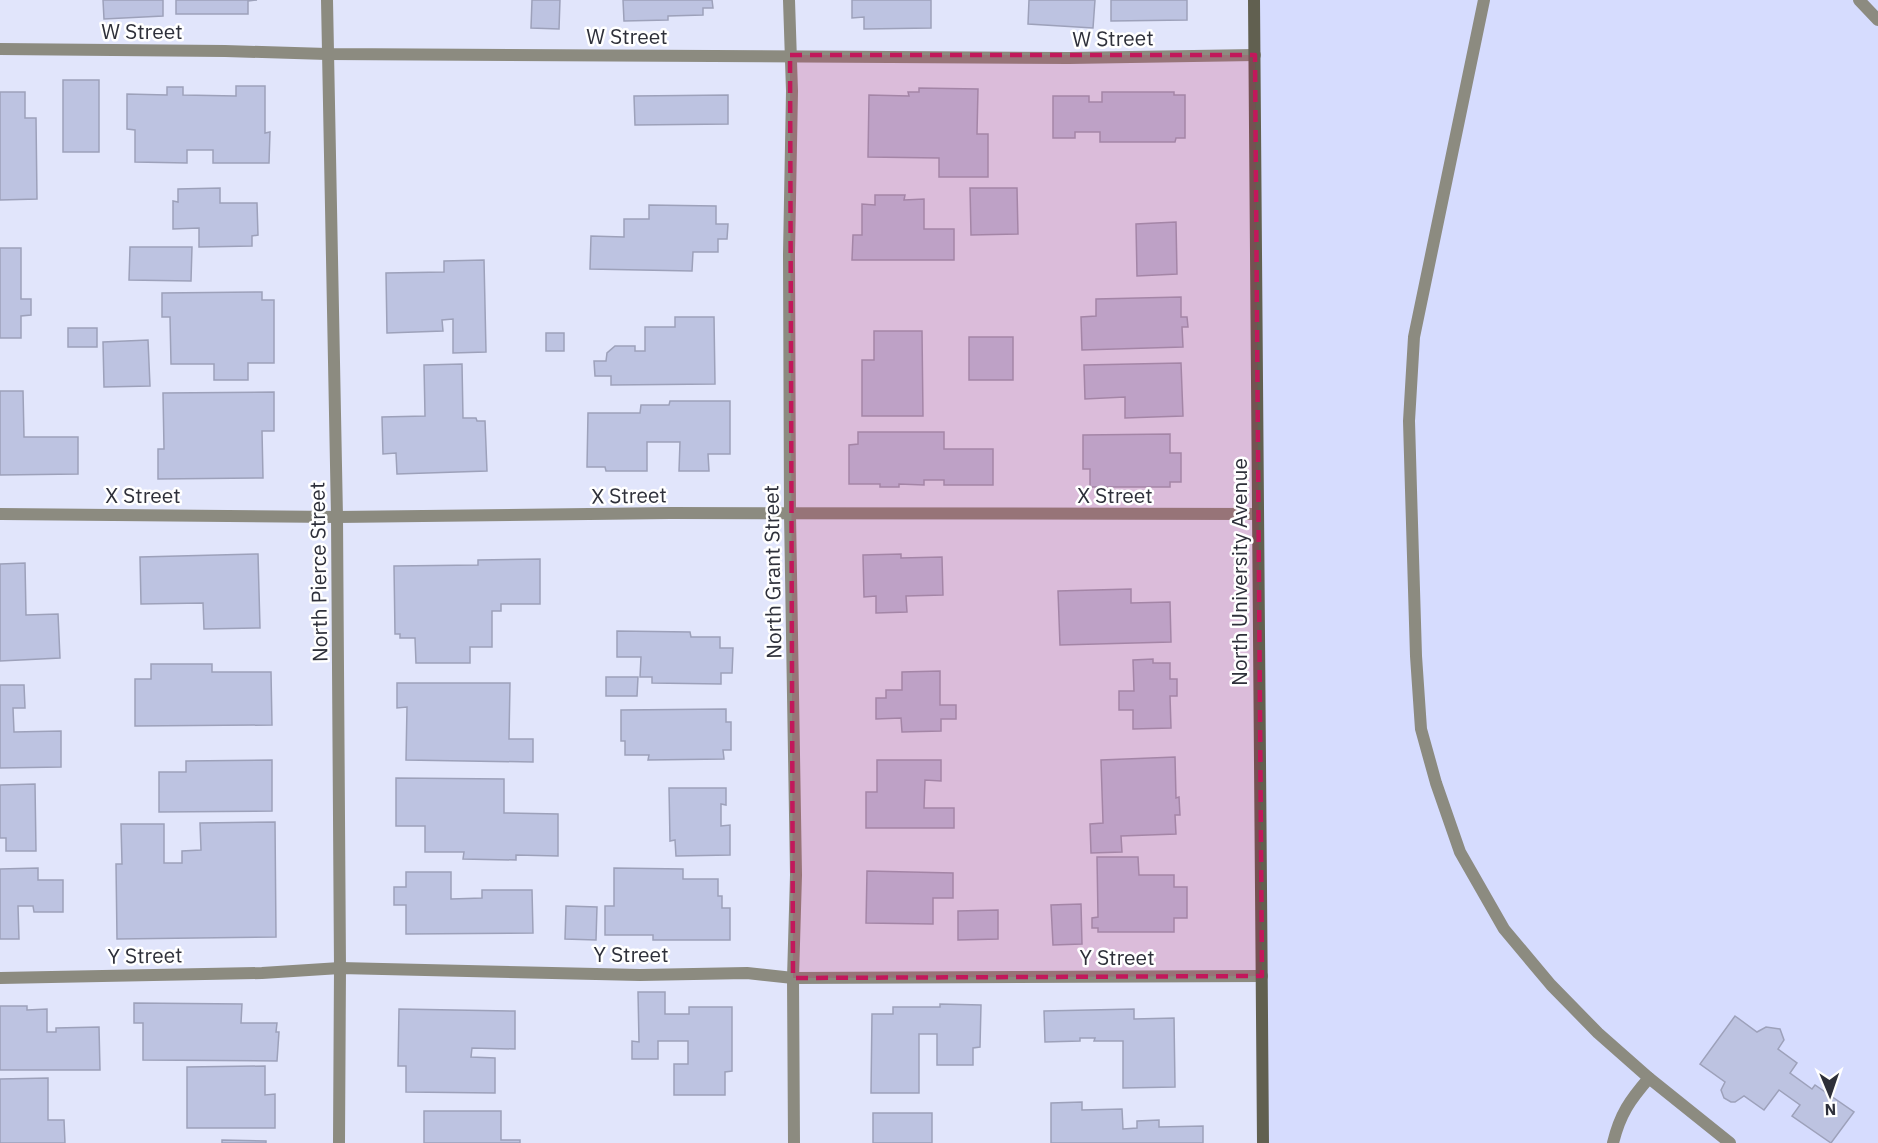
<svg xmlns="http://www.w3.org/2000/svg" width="1878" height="1143" font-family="'IBM Plex Sans',sans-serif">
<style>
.built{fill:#d6dcfe}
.building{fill:#bdc3e1;stroke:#9da1ba;stroke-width:1.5}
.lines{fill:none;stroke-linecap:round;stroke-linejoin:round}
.street{stroke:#8c8b80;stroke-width:12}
.secondary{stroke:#616050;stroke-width:12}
.marked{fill:#c2185b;fill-opacity:0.2;stroke:#c2185b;stroke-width:4.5;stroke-dasharray:12 8;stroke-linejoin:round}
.labels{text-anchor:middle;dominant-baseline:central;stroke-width:5;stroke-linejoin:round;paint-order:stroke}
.street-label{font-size:21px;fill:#2e303a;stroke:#fff}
</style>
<rect width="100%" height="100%" fill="#e1e5fb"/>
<polygon class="built" points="1255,0 1878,0 1878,1143 1264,1143"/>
<g class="building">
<polygon points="103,0 163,0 163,16 104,19"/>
<polygon points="176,0 257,0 248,1 248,14 176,14"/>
<polygon points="532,0 560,0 559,29 531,28"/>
<polygon points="623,0 712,0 713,8 703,8 703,15 668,16 668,20 624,21"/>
<polygon points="852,0 931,0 931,28 864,29 864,17 852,18"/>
<polygon points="1029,0 1095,0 1093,28 1028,24"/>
<polygon points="1111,0 1187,0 1187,20 1111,21"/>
<rect x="63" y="80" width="36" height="72"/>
<polygon points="236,86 265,86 265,133 270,132 269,163 213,163 213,150 187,150 187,163 135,162 135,130 127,129 127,94 167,95 167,87 183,87 183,95 236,96"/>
<polygon points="919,88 978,89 977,134 988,134 988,177 939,177 939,158 868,157 869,95 909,96 908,92 919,92"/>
<polygon points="0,92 25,92 25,118 36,118 37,199 0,200"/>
<polygon points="1102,92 1174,92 1174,95 1185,95 1185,138 1176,138 1175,142 1100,142 1100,132 1075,132 1075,138 1053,138 1053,96 1089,96 1089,102 1102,102"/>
<polygon points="728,95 728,124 635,125 634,96"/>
<polygon points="220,188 220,203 257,203 258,235 252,236 252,246 199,247 199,228 173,229 173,201 178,202 178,189"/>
<polygon points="970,188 1017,188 1018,234 971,235"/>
<polygon points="875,195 905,195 904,200 924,199 924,229 954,229 954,260 852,260 853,235 862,235 862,204 875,205"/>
<polygon points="649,205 716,206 716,224 728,224 727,239 718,239 718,252 693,252 692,271 590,269 591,236 624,237 624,219 649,219"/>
<polygon points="1176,222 1177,274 1137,276 1136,224"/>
<polygon points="130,247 192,247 191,281 129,280"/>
<polygon points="0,248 21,248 21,299 31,299 31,315 21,316 21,338 0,338"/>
<polygon points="484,260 486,352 453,353 453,319 442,320 443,331 387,333 386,273 444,272 444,261"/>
<polygon points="262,292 262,300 274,300 274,363 248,363 248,380 214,380 214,364 171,364 170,317 162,317 162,293"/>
<polygon points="1181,297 1181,317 1187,317 1188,327 1182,327 1183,347 1082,350 1081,317 1096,316 1096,299"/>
<polygon points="675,317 714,317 715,384 611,385 611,376 595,376 594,361 606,361 607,353 615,346 635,346 635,351 645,351 645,327 675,327"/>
<rect x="68" y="328" width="29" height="19"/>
<polygon points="874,331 922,331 923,416 862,416 862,360 874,360"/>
<rect x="546" y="333" width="18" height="18"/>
<rect x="969" y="337" width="44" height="43"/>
<polygon points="148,340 150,386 104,387 103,342"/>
<polygon points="1181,363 1183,416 1125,418 1125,397 1085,399 1084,365"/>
<polygon points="462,364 463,418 476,418 477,421 485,421 487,471 397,474 396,453 383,454 382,417 425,416 424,365"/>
<polygon points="0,391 23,391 24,437 78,437 78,474 0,475"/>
<polygon points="274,392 274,431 262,431 263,478 158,479 158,449 164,449 163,393"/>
<polygon points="670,401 730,401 730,454 708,454 709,471 679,471 680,442 647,442 647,471 606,471 605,467 587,467 588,413 640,413 641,405 669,405"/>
<polygon points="858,432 944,432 944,449 993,449 993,485 944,485 944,480 924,480 924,485 899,484 899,487 880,487 880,484 849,484 849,445 858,444"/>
<polygon points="1170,434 1170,453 1181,453 1181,482 1170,482 1170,487 1090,487 1090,469 1083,469 1083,435"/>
<polygon points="258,554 260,628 204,629 203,603 141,604 140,557"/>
<polygon points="901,554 901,558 942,557 943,595 906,596 907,612 876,613 876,596 864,597 863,555"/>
<polygon points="540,559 540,604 501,604 501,611 492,611 492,647 470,647 470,663 416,663 415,638 400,638 400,634 395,634 394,566 478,565 478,560"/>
<polygon points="25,563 26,615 58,614 60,658 0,661 0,564"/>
<polygon points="1131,589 1131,603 1170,602 1171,642 1060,645 1058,591"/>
<polygon points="617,631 690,632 691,637 720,637 720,648 733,648 732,673 721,673 721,684 652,683 652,677 640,677 641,657 617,657"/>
<polygon points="1153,659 1153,663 1170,663 1170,679 1177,679 1177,696 1170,696 1171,728 1133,729 1133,710 1119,710 1119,691 1134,691 1133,660"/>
<polygon points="151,664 212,664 212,672 271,672 272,725 135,726 135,679 151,679"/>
<polygon points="940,671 940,705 956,705 956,719 941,719 941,731 902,732 901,718 876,719 876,698 886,698 886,690 902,690 902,672"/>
<polygon points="606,677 638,677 637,696 606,696"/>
<polygon points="397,683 510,683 509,739 533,739 533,762 406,760 407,707 397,708"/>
<polygon points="0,685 24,685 25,708 13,708 14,732 61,731 61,767 0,768"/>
<polygon points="726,709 726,722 731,722 731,750 723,750 724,759 648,760 649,755 625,755 625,741 621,741 621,710"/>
<polygon points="1175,757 1176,798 1179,797 1180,815 1175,815 1176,834 1121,836 1122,852 1091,853 1090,824 1103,823 1101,760"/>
<polygon points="272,760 272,811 159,812 159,772 186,772 186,761"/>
<polygon points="877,760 941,760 941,781 925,780 924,808 954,808 954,828 866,828 866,792 877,792"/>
<polygon points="396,778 504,779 504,813 558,814 558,856 516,855 516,860 463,859 464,852 425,852 425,826 396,826"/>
<polygon points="35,784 36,851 6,851 6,838 0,838 0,785"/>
<polygon points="669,788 726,788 726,805 721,804 721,826 730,825 730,855 676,856 675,840 670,841"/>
<polygon points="275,822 276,937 117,939 116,864 122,864 121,824 164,824 164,863 182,863 182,851 201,850 200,823"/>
<polygon points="1097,857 1138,857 1139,875 1174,875 1174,887 1187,887 1187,918 1174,918 1174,932 1098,932 1098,928 1092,928 1092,918 1098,917"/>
<polygon points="38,868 38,880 63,880 63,912 34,912 33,906 18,906 19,939 0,939 0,869"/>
<polygon points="614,868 683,869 683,879 718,879 718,896 722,896 722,908 730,908 730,940 653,940 653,935 605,935 605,906 614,906"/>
<polygon points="867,871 953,873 953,898 933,898 933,924 866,923"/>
<polygon points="406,872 451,872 451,899 482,898 482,890 532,890 533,933 406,934 406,905 394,905 394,887 406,887"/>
<polygon points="1081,904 1082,944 1053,945 1051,905"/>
<polygon points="566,906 597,907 596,940 565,939"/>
<polygon points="998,910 998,939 958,940 958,911"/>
<polygon points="638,992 665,992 665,1014 689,1014 689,1007 732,1007 732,1071 725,1072 725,1095 674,1095 674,1064 688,1064 688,1041 658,1041 658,1059 632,1059 632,1041 639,1042"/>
<polygon points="134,1003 242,1004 241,1023 277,1023 276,1032 279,1032 277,1061 143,1060 143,1023 134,1023"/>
<polygon points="940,1004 981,1005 980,1047 973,1048 973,1065 937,1065 937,1034 919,1034 919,1093 871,1093 872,1014 893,1014 893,1007 940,1007"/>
<polygon points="0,1006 27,1006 27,1010 47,1009 47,1032 56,1032 56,1028 99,1027 100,1070 0,1070"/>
<polygon points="399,1009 515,1011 515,1049 472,1048 471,1057 495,1058 495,1093 406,1092 406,1066 398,1066"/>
<polygon points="1134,1009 1134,1019 1174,1018 1175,1087 1123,1088 1123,1041 1094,1041 1095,1038 1080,1038 1080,1041 1045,1042 1044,1011"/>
<polygon points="1735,1016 1757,1032 1766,1027 1780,1029 1784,1040 1778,1049 1797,1063 1790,1073 1812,1089 1815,1085 1854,1112 1831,1143 1792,1116 1800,1105 1779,1090 1764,1110 1744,1096 1735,1102 1731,1102 1724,1098 1721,1090 1725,1082 1700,1064"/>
<polygon points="265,1066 265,1095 275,1094 275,1128 187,1128 187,1067"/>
<polygon points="48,1078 48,1120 64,1120 65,1143 0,1143 0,1079"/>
<polygon points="1082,1102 1082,1110 1122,1109 1123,1129 1137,1128 1137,1121 1159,1120 1159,1127 1203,1126 1203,1143 1051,1143 1051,1103"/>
<polygon points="424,1111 501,1111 501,1140 520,1140 520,1143 424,1143"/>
<rect x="873" y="1113" width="59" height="30"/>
<polygon points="222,1140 266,1141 266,1143 222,1143"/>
</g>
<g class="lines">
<g class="street">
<polyline points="327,0 337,517 340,968 339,1143"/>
<polyline points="789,0 792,91 789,254 790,514 796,875 793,978 794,1143"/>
<polyline points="1484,0 1414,337 1409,421 1411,490 1416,656 1421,729 1436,783 1460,852 1504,929 1551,985 1598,1033 1649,1078 1730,1143"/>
<polyline points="1859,0 1878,20"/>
<polyline points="0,49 225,51 327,54 1069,58 1255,55"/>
<polyline points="0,514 337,517 670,513 1258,514"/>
<polyline points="0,978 262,973 340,968 640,975 747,973 793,978 1262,976"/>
<path d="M 1613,1143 C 1620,1114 1630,1100 1649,1078"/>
</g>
<polyline class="secondary" points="1254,0 1263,1143"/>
</g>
<path class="marked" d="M 790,55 L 1255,55 L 1262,976 L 793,978 Z"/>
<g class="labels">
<g class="street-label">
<text x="142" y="31">W Street</text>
<text x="627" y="36">W Street</text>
<text transform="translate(1113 38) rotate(-1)">W Street</text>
<text x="143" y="495">X Street</text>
<text transform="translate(629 495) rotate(-1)">X Street</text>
<text x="1115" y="495">X Street</text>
<text transform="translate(318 572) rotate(-91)">North Pierce Street</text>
<text transform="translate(772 572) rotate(-91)">North Grant Street</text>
<text transform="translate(1239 572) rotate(-90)">North University Avenue</text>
<text x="631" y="954">Y Street</text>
<text transform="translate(145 955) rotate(-1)">Y Street</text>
<text x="1117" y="957">Y Street</text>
</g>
</g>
<g transform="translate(1830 1095) rotate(178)" stroke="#ffffff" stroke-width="4.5" paint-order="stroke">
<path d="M0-4.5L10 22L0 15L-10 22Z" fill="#2e303a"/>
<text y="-9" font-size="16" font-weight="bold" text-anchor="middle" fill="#2e303a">N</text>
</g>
</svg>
